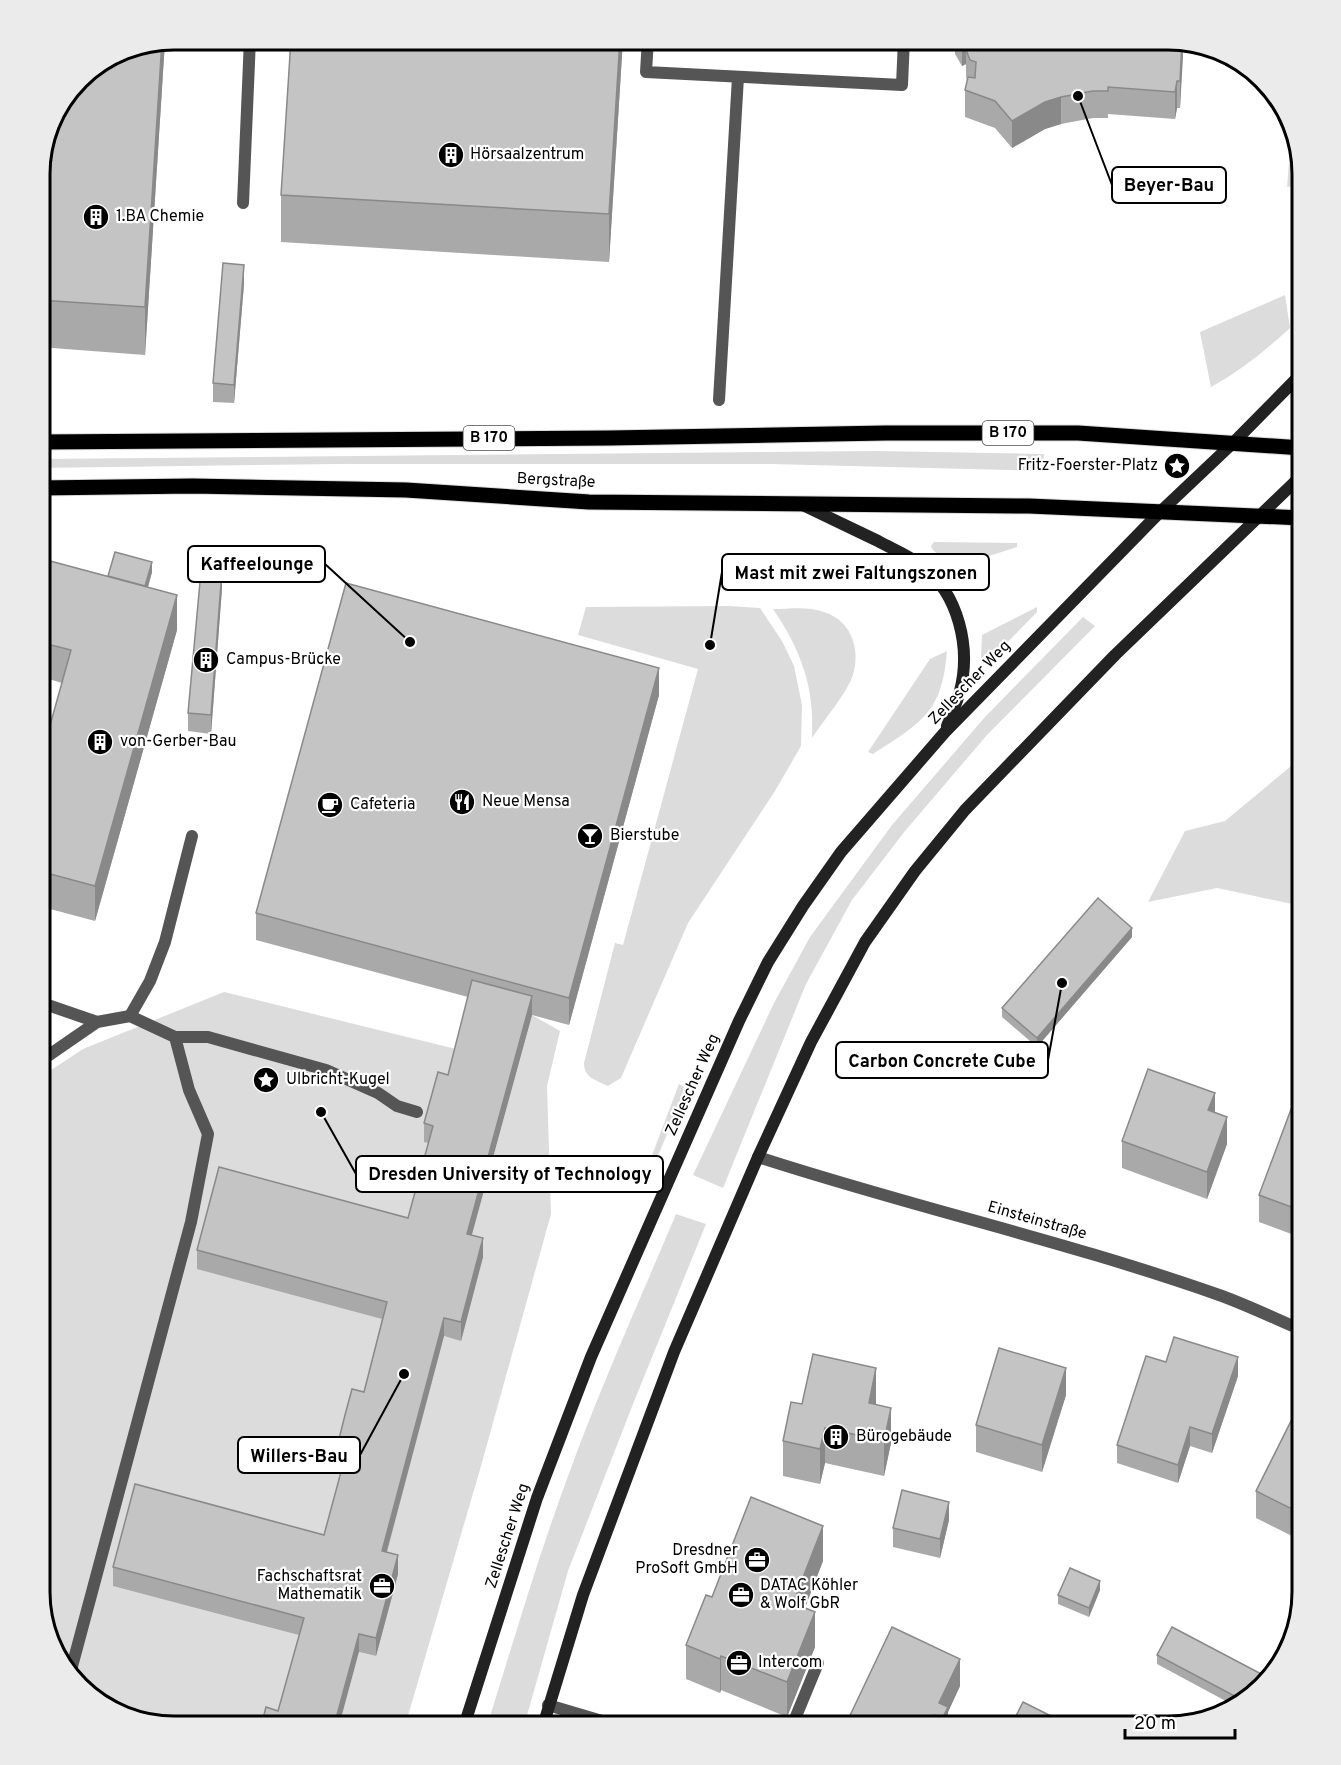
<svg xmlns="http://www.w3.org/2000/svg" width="1341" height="1765" font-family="Overpass,sans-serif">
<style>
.green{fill:#dcdcdc}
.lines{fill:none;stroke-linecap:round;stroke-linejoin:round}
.primary-casing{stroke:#dbdbdb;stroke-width:17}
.service{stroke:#555;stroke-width:12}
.minor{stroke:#555;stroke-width:12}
.secondary{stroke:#222;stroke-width:12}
.primary{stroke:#000;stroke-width:15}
.wall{fill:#a9a9a9}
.shaded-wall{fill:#898989}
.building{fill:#c4c4c4;stroke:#898989;stroke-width:1.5}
.labels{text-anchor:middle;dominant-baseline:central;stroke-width:4.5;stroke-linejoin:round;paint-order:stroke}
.shield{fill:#fff;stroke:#4c4c4c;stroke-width:1.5}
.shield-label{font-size:15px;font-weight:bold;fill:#000}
.poi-label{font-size:16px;fill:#000;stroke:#fff;text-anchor:start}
.street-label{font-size:16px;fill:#000;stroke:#fff}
.rim{fill:none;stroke:#000;stroke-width:3}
.leader{fill:none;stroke:#000;stroke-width:2}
.callout-dot{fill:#000;stroke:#fff;stroke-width:2}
.callout{fill:#fff;stroke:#000;stroke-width:2}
.callout-label{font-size:18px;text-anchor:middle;font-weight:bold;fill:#000}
</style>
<rect width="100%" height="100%" fill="#fff"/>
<g class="green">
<polygon points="1291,137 1302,174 1302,185 1287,187"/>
<path d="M 1285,295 L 1290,328 C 1265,351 1240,371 1211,387 L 1200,332 Z"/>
<polygon points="878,451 1044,454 1043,471 771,464 337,464 39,468 39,459"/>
<polygon points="934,542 1017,543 1017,547 952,568 932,549 931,546"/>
<path d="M 729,606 L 760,608 L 782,641 L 794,666 L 802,705 L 801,746 L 775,791 L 688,923 L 621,1078 L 608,1086 C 596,1080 584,1078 584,1063 L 615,943 L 623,945 L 698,669 L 578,635 L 586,607 Z"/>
<polygon points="1037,607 1037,612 991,659 984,660 981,657 982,635"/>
<path d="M 773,609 C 789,609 808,606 824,612 C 853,621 862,653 851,680 C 844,696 822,723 812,738 C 815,688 801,650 773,609 Z"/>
<polygon points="1083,617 1095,626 987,735 905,831 852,900 806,984 723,1188 693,1175 774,1003 810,937 892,825 985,717"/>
<path d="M 947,651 C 942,713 922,722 873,754 L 868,752 L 930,659 Z"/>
<polygon points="1302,757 1302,906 1217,888 1148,902 1185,831 1225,821"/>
<polygon points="224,992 460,1050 280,1726 173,1726 107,1708 62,1666 39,1591 39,1078 83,1049"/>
<polygon points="532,1015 560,1031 547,1086 551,1214 479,1473 405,1726 339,1726 359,1652 376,1656 382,1569 444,1336 461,1340 483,1257 467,1253"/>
<polygon points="679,1084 684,1087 680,1104 656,1160 651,1158"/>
<path d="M 676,1214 L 706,1224 L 633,1404 L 568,1571 L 524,1726 L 487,1726 C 513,1643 537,1560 567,1479 C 599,1390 639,1302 676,1214 Z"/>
</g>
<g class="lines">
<g class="primary-casing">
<g id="primary">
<polyline points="39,442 610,438 886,433 1078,433 1302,448"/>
<polyline points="39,488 193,486 406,490 589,502 1029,506 1302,518"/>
</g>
</g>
<g class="service">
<polyline points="648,39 646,72 902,85 904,39"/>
<polyline points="243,203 250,39"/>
<polyline points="719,400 738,77"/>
<polyline points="39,1002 97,1022"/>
<polyline points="130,1016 150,981 165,942 192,836"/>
<polyline points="175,1037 208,1037 326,1070 378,1093 397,1106 417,1112"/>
<polyline points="39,1062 97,1022 130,1016 175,1037 189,1090 208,1134 191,1222 70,1674"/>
<polyline points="792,1726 818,1663"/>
</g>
<g class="minor">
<path d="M 758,1157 C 911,1207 1070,1242 1222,1296 C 1249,1306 1276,1319 1302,1330"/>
<polyline points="548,1705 619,1726"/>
</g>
<g class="secondary">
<path d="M 803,505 C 828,517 853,529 878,541 C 892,549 909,555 922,566 C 959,594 971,648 960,691 C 957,703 951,715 947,726"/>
<polyline points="464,1726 537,1498 591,1357 739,1021 768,962 803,906 841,852 945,732 1161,511 1234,442 1302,373"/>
<polyline points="543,1726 583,1595 674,1352 758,1157 811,1042 865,942 915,871 965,810 1115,655 1302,475"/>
</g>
<use href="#primary" class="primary"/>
</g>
<g class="wall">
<polygon points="291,39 623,39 609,262 281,242 281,195"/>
<polygon points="736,39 822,39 821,45"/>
<polygon points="936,39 1176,39 1183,41 1180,108 1177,108 1175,119 1108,114 1108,118 1093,118 1061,124 1045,129 1012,148 995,128 965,117 965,90 967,81 966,76 966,64 962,66 955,54 955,48 949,41 945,46"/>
<polygon points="165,41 145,355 39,347 39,165"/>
<polygon points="244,284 234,403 213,402 213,383"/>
<polygon points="39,558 108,576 152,572 148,587 177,630 95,921 39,906 39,765 62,683 39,676"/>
<polygon points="222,588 211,734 188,731 188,713"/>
<polygon points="659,695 569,1025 532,1015 471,1235 483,1257 461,1341 444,1336 387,1552 398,1574 376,1656 359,1652 278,1711 299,1635 113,1586 113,1567 324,1535 343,1463 338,1461 338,1443 364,1392 382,1319 197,1269 197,1250 408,1218 429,1143 424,1142 424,1123 448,1075 468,997 256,940 256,913"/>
<polygon points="1132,937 1037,1047 1002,1017 1002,1008"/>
<polygon points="1302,1098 1302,1238 1259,1222 1259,1195"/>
<polygon points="1215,1113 1227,1144 1207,1199 1122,1168 1122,1141"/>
<polygon points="1166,1362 1238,1376 1212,1453 1190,1446 1178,1483 1117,1463 1117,1445"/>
<polygon points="1066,1395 1042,1472 976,1452 976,1425"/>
<polygon points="876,1403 876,1405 891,1443 884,1476 825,1463 820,1484 783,1476 783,1441 802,1404"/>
<polygon points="1302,1409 1302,1541 1256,1518 1256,1491"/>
<polygon points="949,1520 940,1558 893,1547 893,1528"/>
<polygon points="823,1561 805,1608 815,1647 787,1717 721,1690 720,1693 686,1679 686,1645 712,1597"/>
<polygon points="1100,1590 1089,1617 1058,1604 1058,1595"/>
<polygon points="1157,1655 1267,1677 1242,1703 1235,1706 1157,1664"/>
<polygon points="960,1686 948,1712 948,1726 845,1726"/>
</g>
<g class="shaded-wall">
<polygon points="620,39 623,39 609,262 609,214"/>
<polygon points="945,39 949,39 949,41 945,46"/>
<polygon points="962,39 966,39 966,64 962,66"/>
<polygon points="162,41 165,41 145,355 145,307"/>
<polygon points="1182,41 1183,57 1180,108 1180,81"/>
<polygon points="1177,81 1177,108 1175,119 1175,92"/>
<polygon points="1061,97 1061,124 1045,129 1012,148 1012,121 1045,102"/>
<polygon points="244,265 244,284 234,403 234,385"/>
<polygon points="152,562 152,572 144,601 144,592"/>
<polygon points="222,570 222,588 211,734 211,715"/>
<polygon points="177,595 177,630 95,921 95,886"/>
<polygon points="659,668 659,695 569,1025 569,998"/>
<polygon points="1132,928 1132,937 1037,1047 1037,1038"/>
<polygon points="532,996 532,1015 467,1253 467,1234"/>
<polygon points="1215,1093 1215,1120 1208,1110"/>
<polygon points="1227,1117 1227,1144 1207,1199 1207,1172"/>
<polygon points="483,1238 483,1257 461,1341 461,1322"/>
<polygon points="444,1318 444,1336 382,1569 382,1551"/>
<polygon points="1238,1357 1238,1376 1212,1453 1212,1434"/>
<polygon points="876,1368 876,1403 869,1438 869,1403"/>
<polygon points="1066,1368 1066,1395 1042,1472 1042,1445"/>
<polygon points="891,1408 891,1443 884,1476 884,1441"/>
<polygon points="1190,1427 1190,1446 1178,1483 1178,1465"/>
<polygon points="825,1428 825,1463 820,1484 820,1449"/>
<polygon points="949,1502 949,1520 940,1558 940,1539"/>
<polygon points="823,1526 823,1561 793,1638 793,1603"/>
<polygon points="398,1555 398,1574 376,1656 376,1638"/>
<polygon points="1100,1581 1100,1590 1089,1617 1089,1608"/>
<polygon points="815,1612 815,1647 787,1717 787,1682"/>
<polygon points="359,1634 359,1652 339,1726 334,1726"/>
<polygon points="721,1656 721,1690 720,1693 720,1659"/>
<polygon points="960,1659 960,1686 948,1712 948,1726 942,1726 942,1719 939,1703"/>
<polygon points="934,1715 934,1726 929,1726"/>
</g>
<g class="building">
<polygon points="291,39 620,39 609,214 281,195"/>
<polygon points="967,39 1176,39 1182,41 1180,81 1177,81 1175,92 1108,87 1108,91 1093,91 1061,97 1045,102 1012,121 995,101 965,90 968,77 975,78 976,62 970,60 968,55 966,49 971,48"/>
<polygon points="162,41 145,307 39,300 39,165 53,114 85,73 122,49"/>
<polygon points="223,263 244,265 234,385 213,383"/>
<polygon points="115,552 152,562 145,586 108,576"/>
<polygon points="39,558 177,595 95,886 39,871 39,765 71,650 39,642"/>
<polygon points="222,570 211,715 188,713 201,571"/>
<polygon points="346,583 659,668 569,998 256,913"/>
<polygon points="1098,898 1132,928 1037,1038 1002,1008"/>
<polygon points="472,980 532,996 467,1234 483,1238 461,1322 444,1318 382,1551 398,1555 376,1638 359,1634 334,1726 261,1726 266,1707 278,1711 304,1618 113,1567 135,1484 324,1535 348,1446 338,1443 345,1415 352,1389 364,1392 387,1302 197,1250 219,1167 408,1218 433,1126 424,1123 438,1072 448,1075"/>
<polygon points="1148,1069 1215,1093 1208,1110 1227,1117 1207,1172 1122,1141"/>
<polygon points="1296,1096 1302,1098 1302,1211 1259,1195"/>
<polygon points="1174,1337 1238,1357 1212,1434 1190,1427 1178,1465 1117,1445 1146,1356 1166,1362"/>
<polygon points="999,1348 1066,1368 1042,1445 976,1425"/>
<polygon points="813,1354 876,1368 869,1403 891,1408 884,1441 825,1428 820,1449 783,1441 791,1402 802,1404"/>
<polygon points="1298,1407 1302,1409 1302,1514 1256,1491"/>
<polygon points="902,1490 949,1502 940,1539 893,1528"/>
<polygon points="751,1497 823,1526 793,1603 815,1612 787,1682 721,1656 720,1659 686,1645 706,1595 712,1597"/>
<polygon points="1070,1568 1100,1581 1089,1608 1058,1595"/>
<polygon points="892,1627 960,1659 939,1703 948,1707 942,1719 934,1715 929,1726 845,1726"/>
<polygon points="1172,1627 1267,1677 1244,1701 1157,1655"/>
<polygon points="1023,1702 1071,1726 1011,1726"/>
</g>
<defs>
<g id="building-disc" transform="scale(1.35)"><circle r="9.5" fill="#000" stroke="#fff"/><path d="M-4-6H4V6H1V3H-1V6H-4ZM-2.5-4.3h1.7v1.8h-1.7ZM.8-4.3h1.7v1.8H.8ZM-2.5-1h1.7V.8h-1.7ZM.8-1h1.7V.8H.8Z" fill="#fff"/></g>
<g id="sight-disc" transform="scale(1.35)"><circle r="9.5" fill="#000" stroke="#fff"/><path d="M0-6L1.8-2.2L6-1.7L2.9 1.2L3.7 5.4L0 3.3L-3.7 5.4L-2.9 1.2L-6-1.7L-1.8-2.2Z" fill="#fff"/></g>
<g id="restaurant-disc" transform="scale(1.35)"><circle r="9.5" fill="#000" stroke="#fff"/><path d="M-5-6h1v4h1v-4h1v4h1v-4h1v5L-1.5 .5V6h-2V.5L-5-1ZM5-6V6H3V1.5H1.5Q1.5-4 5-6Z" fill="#fff"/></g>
<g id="cafe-disc" transform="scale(1.35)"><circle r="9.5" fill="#000" stroke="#fff"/><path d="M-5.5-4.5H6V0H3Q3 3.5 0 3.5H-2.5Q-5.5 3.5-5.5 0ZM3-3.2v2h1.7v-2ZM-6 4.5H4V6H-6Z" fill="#fff"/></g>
<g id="bar-disc" transform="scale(1.35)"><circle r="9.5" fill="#000" stroke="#fff"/><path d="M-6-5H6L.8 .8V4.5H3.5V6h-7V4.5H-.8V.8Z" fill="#fff"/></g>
<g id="office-disc" transform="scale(1.35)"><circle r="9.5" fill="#000" stroke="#fff"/><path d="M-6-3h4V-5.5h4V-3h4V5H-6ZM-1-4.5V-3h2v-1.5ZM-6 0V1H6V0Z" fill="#fff"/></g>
</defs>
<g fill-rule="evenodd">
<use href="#building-disc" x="451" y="155"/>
<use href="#building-disc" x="96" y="217"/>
<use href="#sight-disc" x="1177" y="466"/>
<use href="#building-disc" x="206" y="660"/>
<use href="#building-disc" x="100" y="742"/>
<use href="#restaurant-disc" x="462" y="802"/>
<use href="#cafe-disc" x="330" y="805"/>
<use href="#bar-disc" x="590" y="836"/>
<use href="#sight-disc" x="266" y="1080"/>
<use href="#building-disc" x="836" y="1437"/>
<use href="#office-disc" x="757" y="1560"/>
<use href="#office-disc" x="382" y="1586"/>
<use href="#office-disc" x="741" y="1595"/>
<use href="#office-disc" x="739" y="1663"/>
</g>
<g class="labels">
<g class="shield">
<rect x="982.5" y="421" width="51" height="24" rx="4.5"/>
<rect x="463.5" y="426" width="51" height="24" rx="4.5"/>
</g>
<g class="shield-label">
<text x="1008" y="433">B 170</text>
<text x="489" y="438">B 170</text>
</g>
<g class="poi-label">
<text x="470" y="155">Hörsaalzentrum</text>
<text x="116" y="217">1.BA Chemie</text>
<text x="1158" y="466" text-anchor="end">Fritz-Foerster-Platz</text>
<text x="226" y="660">Campus-Brücke</text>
<text x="120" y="742">von-Gerber-Bau</text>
<text x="482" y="802">Neue Mensa</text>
<text x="350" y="805">Cafeteria</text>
<text x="610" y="836">Bierstube</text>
<text x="286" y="1080">Ulbricht-Kugel</text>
<text x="856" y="1437">Bürogebäude</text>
<text x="738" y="1551" text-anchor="end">Dresdner<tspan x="738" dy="18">ProSoft GmbH</tspan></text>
<text x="362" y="1577" text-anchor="end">Fachschaftsrat<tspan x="362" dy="18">Mathematik</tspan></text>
<text x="760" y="1586">DATAC Köhler<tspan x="760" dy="18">&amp; Wolf GbR</tspan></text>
<text x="758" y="1663">Intercom</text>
</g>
<g class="street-label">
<text transform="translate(556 481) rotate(3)">Bergstraße</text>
<text transform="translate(970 683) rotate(-46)">Zellescher Weg</text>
<text transform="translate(693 1085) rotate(-66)">Zellescher Weg</text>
<text transform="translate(1037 1221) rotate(16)">Einsteinstraße</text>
<text transform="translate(508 1536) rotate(-72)">Zellescher Weg</text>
</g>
</g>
<path d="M0 0H1341V1765H0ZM174 50H1168A124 124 0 0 1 1292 174V1592A124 124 0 0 1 1168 1716H174A124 124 0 0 1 50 1592V174A124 124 0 0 1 174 50Z" fill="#ebebeb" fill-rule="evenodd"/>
<path class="rim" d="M174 50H1168A124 124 0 0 1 1292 174V1592A124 124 0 0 1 1168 1716H174A124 124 0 0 1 50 1592V174A124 124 0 0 1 174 50Z"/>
<path class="leader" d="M1078 96L1112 185M410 642L325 564M710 645L722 572M1062 983L1048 1060M321 1112L356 1174M404 1374L360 1455"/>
<g class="callout-dot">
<circle cx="1078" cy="96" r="6"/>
<circle cx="410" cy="642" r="6"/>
<circle cx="710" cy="645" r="6"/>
<circle cx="1062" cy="983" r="6"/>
<circle cx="321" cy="1112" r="6"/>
<circle cx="404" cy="1374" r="6"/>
</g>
<g class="callout">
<rect x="1112" y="167" width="114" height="36" rx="6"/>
<rect x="188" y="546" width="137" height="36" rx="6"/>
<rect x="722" y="554" width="267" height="36" rx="6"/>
<rect x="836" y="1042" width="212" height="36" rx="6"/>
<rect x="356" y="1156" width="307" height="36" rx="6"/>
<rect x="238" y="1437" width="122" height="36" rx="6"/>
</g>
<g class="callout-label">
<text x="1169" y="191">Beyer-Bau</text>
<text x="257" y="570">Kaffeelounge</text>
<text x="856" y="579">Mast mit zwei Faltungszonen</text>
<text x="942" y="1067">Carbon Concrete Cube</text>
<text x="510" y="1180">Dresden University of Technology</text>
<text x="299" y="1462">Willers-Bau</text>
</g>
<path d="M1125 1729v9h110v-9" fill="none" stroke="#000000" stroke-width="3"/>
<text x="1134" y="1729" font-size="18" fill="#000000" stroke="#ffffff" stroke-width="4.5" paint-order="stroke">20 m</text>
</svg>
